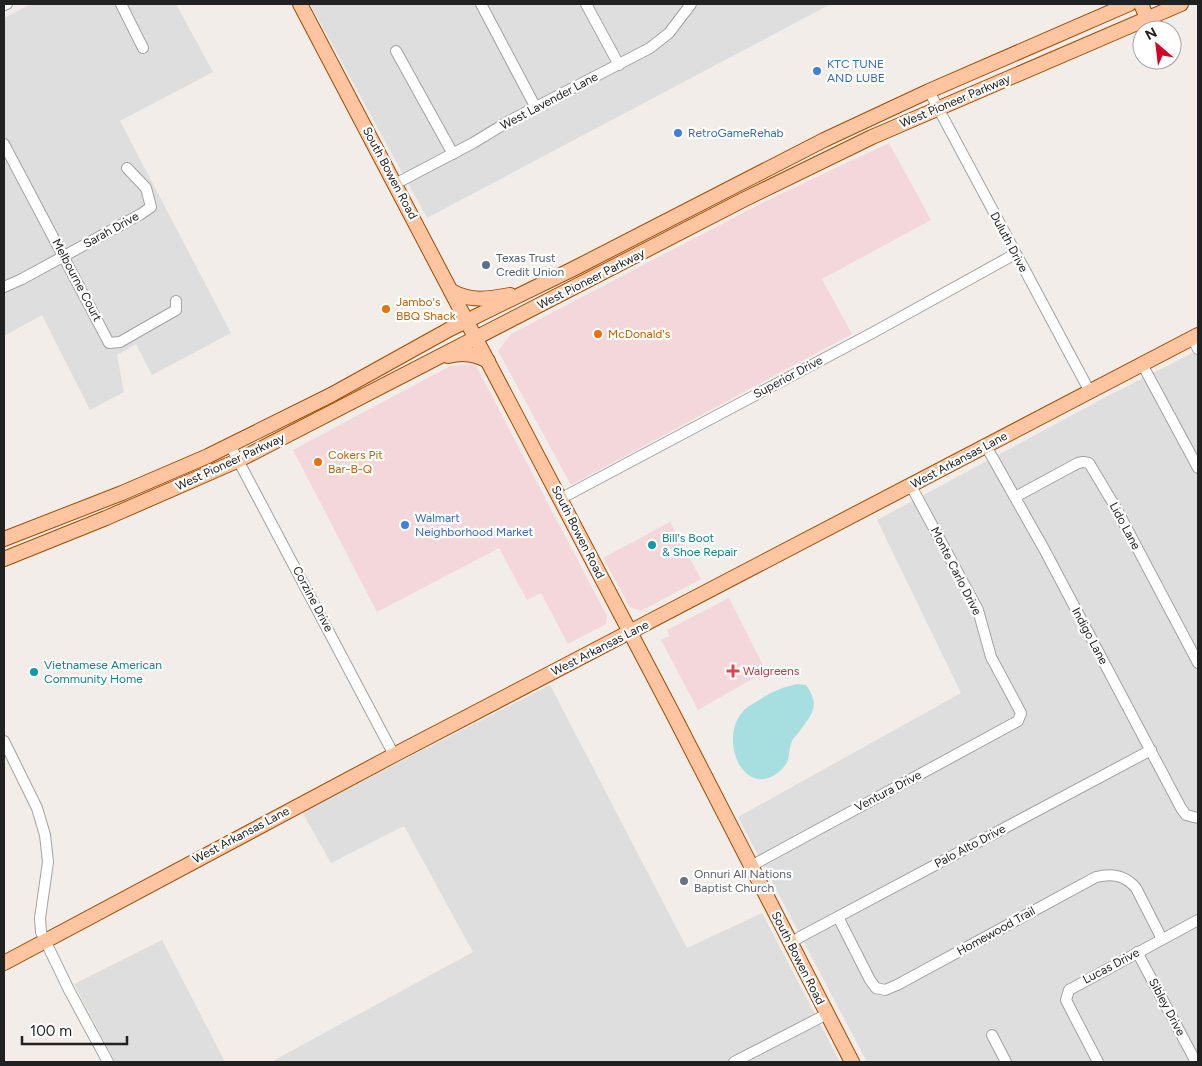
<svg xmlns="http://www.w3.org/2000/svg" width="1202" height="1066" font-family="Figtree,sans-serif">
<style>
.residential{fill:#dfdedf}
.commercial{fill:#f3d7db}
.water{fill:#a7dfe1}
.lines{fill:none;stroke-linecap:round;stroke-linejoin:round}
.minor-casing{stroke:#a2a2a2;stroke-width:12}
.major-casing{stroke:#9f4c00;stroke-width:16}
.minor{stroke:#fff;stroke-width:10}
.major{stroke:#ffc4a0;stroke-width:14}
.shop-dot{fill:#3f7fe0;stroke:#fff;stroke-width:2}
.service-dot{fill:#5c6f8a;stroke:#fff;stroke-width:2}
.food-dot{fill:#e8710a;stroke:#fff;stroke-width:2}
.culture-dot{fill:#0f9aa8;stroke:#fff;stroke-width:2}
.health-dot{fill:#e0444e;stroke:#fff;stroke-width:2}
.worship-dot{fill:#6b7280;stroke:#fff;stroke-width:2}
.labels{text-anchor:middle;dominant-baseline:central;stroke-width:4.5;stroke-linejoin:round;paint-order:stroke}
.shop-label{font-size:12px;fill:#366cbe;stroke:#fff;text-anchor:start}
.street-label{font-size:12px;fill:#212121;stroke:#fff}
.service-label{font-size:12px;fill:#4e5e75;stroke:#fff;text-anchor:start}
.food-label{font-size:12px;fill:#c56008;stroke:#fff;text-anchor:start}
.culture-label{font-size:12px;fill:#0d838f;stroke:#fff;text-anchor:start}
.health-label{font-size:12px;fill:#be3a42;stroke:#fff;text-anchor:start}
.worship-label{font-size:12px;fill:#5b616d;stroke:#fff;text-anchor:start}
</style>
<rect width="100%" height="100%" fill="#f2ede8"/>
<g class="residential">
<polygon points="31,4 176,4 213,72 120,121 231,333 152,375 136,344 117,355 124,392 90,410 42,315 4,336 4,18"/>
<polygon points="310,4 831,4 427,218"/>
<polygon points="1198,350 1198,1062 867,1062 738,817 961,693 877,520 1102,399"/>
<polygon points="550,685 687,948 762,913 840,1062 271,1062 473,952 404,826 331,863 302,812"/>
<polygon points="162,940 225,1062 115,1062 74,984"/>
</g>
<g class="commercial">
<polygon points="889,143 931,220 822,279 852,334 571,485 498,351 511,334 764,202"/>
<polygon points="475,364 607,616 606,624 568,644 541,593 527,600 499,548 377,612 293,450 450,366"/>
<polygon points="670,522 701,579 641,611 630,607 603,558"/>
<polygon points="729,598 766,671 698,710 661,640 670,636 667,630"/>
</g>
<path class="water" d="M 797,684 L 806,685 C 821,706 812,714 799,732 C 797,735 793,738 792,741 C 787,753 792,759 782,769 C 746,805 715,738 745,709 C 750,705 756,702 761,699 C 772,691 784,687 797,684 Z"/>
<g class="lines">
<g class="minor-casing">
<g id="minor">
<polyline points="121,4 143,48"/>
<polyline points="481,4 536,108"/>
<polyline points="586,4 619,65"/>
<polyline points="4,5 7,4"/>
<polyline points="396,51 453,154"/>
<polyline points="929,91 1090,392"/>
<polyline points="4,144 109,343 120,342 176,310 176,301"/>
<polyline points="395,184 473,143 511,120 650,48 669,33 691,4"/>
<polyline points="4,287 22,279 141,214 151,207 146,188 127,168"/>
<polyline points="1192,338 1198,349"/>
<polyline points="1142,364 1198,468"/>
<polyline points="230,445 394,755"/>
<polyline points="986,446 1044,549 1181,808 1186,815 1198,818"/>
<polyline points="1015,497 1078,463 1083,462 1089,463 1116,508 1198,663"/>
<polyline points="560,499 874,332 1015,254"/>
<polyline points="4,741 37,808 45,835 48,862 40,918 41,932 69,990 108,1062"/>
<polyline points="751,866 1018,721 1021,713 991,657 978,610 911,486"/>
<path d="M 838,917 L 870,980 L 876,988 L 885,990 L 897,985 L 1096,877 C 1112,873 1125,875 1136,888 L 1162,939"/>
<polyline points="791,943 800,937 1151,750"/>
<polyline points="1137,952 1196,1062"/>
<polyline points="992,1035 1006,1062"/>
<polyline points="734,1062 827,1014"/>
<polyline points="1098,1062 1071,1010 1066,1000 1069,990 1198,920"/>
</g>
</g>
<g class="major-casing">
<g id="major">
<polyline points="300,4 672,712 852,1062"/>
<polyline points="1141,4 1147,18"/>
<path d="M 451,291 C 471,302 488,299 510,295"/>
<path d="M 448,356 C 462,352 476,354 488,361"/>
<polyline points="4,539 122,493 208,456 331,395 450,329 575,268 824,140 929,91 1129,4"/>
<polyline points="4,559 106,518 239,460 745,199 872,137 1181,4"/>
<polyline points="4,963 394,755 1198,335"/>
</g>
</g>
<use href="#minor" class="minor"/>
<use href="#major" class="major"/>
</g>
<g class="shop-dot">
<circle cx="817" cy="71" r="5"/>
<circle cx="678" cy="133" r="5"/>
<circle cx="405" cy="525" r="5"/>
</g>
<circle class="service-dot" cx="486" cy="265" r="5"/>
<g class="food-dot">
<circle cx="386" cy="309" r="5"/>
<circle cx="598" cy="334" r="5"/>
<circle cx="318" cy="462" r="5"/>
</g>
<g class="culture-dot">
<circle cx="652" cy="545" r="5"/>
<circle cx="34" cy="672" r="5"/>
</g>
<path class="health-dot" d="M730.5 663.5h5v5h5v5h-5v5h-5v-5h-5v-5h5z"/>
<circle class="worship-dot" cx="684" cy="881" r="5"/>
<g class="labels">
<g class="shop-label">
<text x="827" y="64">KTC TUNE<tspan x="827" dy="14">AND LUBE</tspan></text>
<text x="688" y="133">RetroGameRehab</text>
<text x="415" y="518">Walmart<tspan x="415" dy="14">Neighborhood Market</tspan></text>
</g>
<g class="street-label">
<text transform="translate(549 101) rotate(-28)">West Lavender Lane</text>
<text transform="translate(955 101) rotate(-23)">West Pioneer Parkway</text>
<text transform="translate(390 173) rotate(62)">South Bowen Road</text>
<text transform="translate(111 230) rotate(-29)">Sarah Drive</text>
<text transform="translate(1009 242) rotate(62)">Duluth Drive</text>
<text transform="translate(591 279) rotate(-27)">West Pioneer Parkway</text>
<text transform="translate(77 280) rotate(62)">Melbourne Court</text>
<text transform="translate(788 377) rotate(-28)">Superior Drive</text>
<text transform="translate(959 460) rotate(-28)">West Arkansas Lane</text>
<text transform="translate(230 462) rotate(-25)">West Pioneer Parkway</text>
<text transform="translate(1125 526) rotate(62)">Lido Lane</text>
<text transform="translate(578 532) rotate(63)">South Bowen Road</text>
<text transform="translate(956 571) rotate(63)">Monte Carlo Drive</text>
<text transform="translate(313 599) rotate(62)">Corzine Drive</text>
<text transform="translate(1090 636) rotate(62)">Indigo Lane</text>
<text transform="translate(600 648) rotate(-27)">West Arkansas Lane</text>
<text transform="translate(888 791) rotate(-28)">Ventura Drive</text>
<text transform="translate(241 835) rotate(-28)">West Arkansas Lane</text>
<text transform="translate(970 846) rotate(-28)">Palo Alto Drive</text>
<text transform="translate(996 931) rotate(-29)">Homewood Trail</text>
<text transform="translate(798 958) rotate(63)">South Bowen Road</text>
<text transform="translate(1111 966) rotate(-28)">Lucas Drive</text>
<text transform="translate(1167 1007) rotate(62)">Sibley Drive</text>
</g>
<g class="service-label">
<text x="496" y="258">Texas Trust<tspan x="496" dy="14">Credit Union</tspan></text>
</g>
<g class="food-label">
<text x="396" y="302">Jambo's<tspan x="396" dy="14">BBQ Shack</tspan></text>
<text x="608" y="334">McDonald's</text>
<text x="328" y="455">Cokers Pit<tspan x="328" dy="14">Bar-B-Q</tspan></text>
</g>
<g class="culture-label">
<text x="662" y="538">Bill's Boot<tspan x="662" dy="14">&amp; Shoe Repair</tspan></text>
<text x="44" y="665">Vietnamese American<tspan x="44" dy="14">Community Home</tspan></text>
</g>
<g class="health-label">
<text x="743" y="671">Walgreens</text>
</g>
<g class="worship-label">
<text x="694" y="874">Onnuri All Nations<tspan x="694" dy="14">Baptist Church</tspan></text>
</g>
</g>
<rect width="1202" height="1066" fill="none" stroke="#212121" stroke-width="10"/>
<g transform="translate(1157 45) rotate(332)"><circle r="24" fill="#ffffff" stroke="#a6a6a6"/>
<path d="M0-4L9 19L0 12L-9 19Z" fill="#d30028"/>
<text y="-8" font-size="14" font-weight="bold" text-anchor="middle" fill="#212121">N</text>
</g>
<path d="M22 1036v8h105v-8" fill="none" stroke="#212121" stroke-width="2.5"/>
<text x="30" y="1036" font-size="15" fill="#212121" stroke="#ffffff" stroke-width="4" paint-order="stroke">100 m</text>
</svg>
